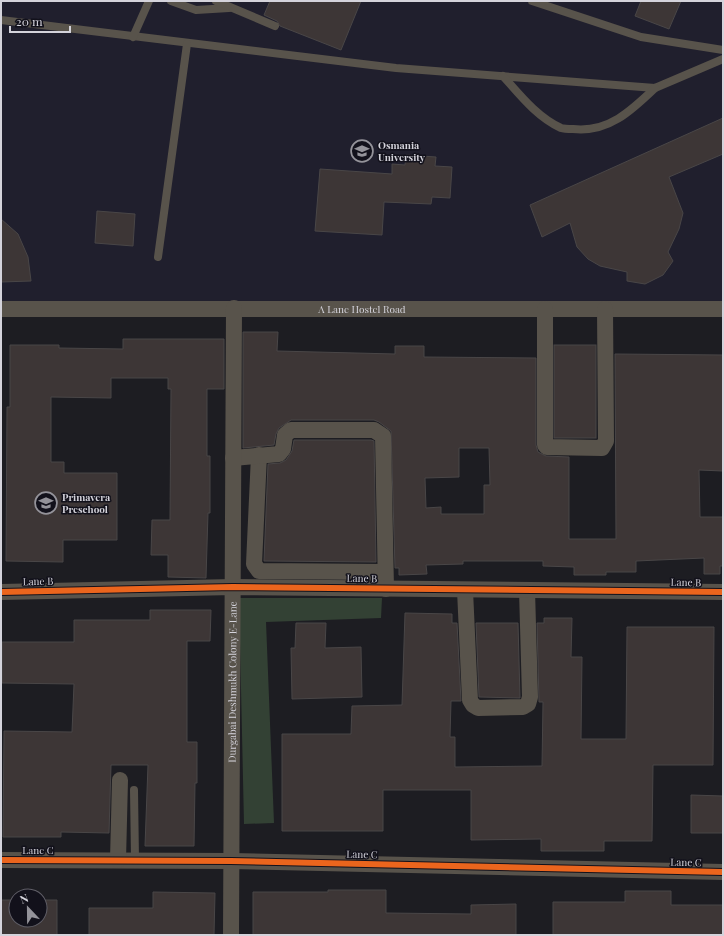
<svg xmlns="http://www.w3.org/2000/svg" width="724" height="936" font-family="'Playfair Display',serif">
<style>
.built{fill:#201f2d}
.green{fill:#334134}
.building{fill:#3d3636;stroke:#494647;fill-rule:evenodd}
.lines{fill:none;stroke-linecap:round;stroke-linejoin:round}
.service{stroke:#58534b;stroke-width:8}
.minor{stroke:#58534b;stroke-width:16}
.cycleway-casing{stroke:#12111b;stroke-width:8}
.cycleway{stroke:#eb651d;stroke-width:6}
.labels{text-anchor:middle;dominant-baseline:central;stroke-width:3;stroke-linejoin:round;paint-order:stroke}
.poi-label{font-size:10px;font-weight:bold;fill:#d4d3db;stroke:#12111b;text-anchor:start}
.street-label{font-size:10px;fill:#d4d3db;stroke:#12111b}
</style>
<rect width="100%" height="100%" fill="#1d1d22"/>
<polygon class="built" points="1,1 723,1 723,305 1,302"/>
<polygon class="green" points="239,598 382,598 381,618 266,622 274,823 244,824"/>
<g class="building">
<polygon points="270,1 361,1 341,50 280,26 277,21 264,15"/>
<polygon points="641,1 681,1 669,29 635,16"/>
<polygon points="723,118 723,154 669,177 683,213 679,229 668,252 673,261 663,275 645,284 627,281 627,272 600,266 588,259 577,247 570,223 542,237 530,205"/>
<polygon points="406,155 436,157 435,166 452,167 450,198 432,197 431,204 384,202 382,235 315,231 320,169 392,174 392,164 405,165"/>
<polygon points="97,211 135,214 133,246 95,243"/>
<polygon points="1,219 18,234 28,257 31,281 1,282"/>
<path d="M 243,332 L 278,332 L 277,351 L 395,354 L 395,346 L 424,346 L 424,357 L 536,358 L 536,445 L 538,452 L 546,456 L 569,457 L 569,539 L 616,539 L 615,354 L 723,355 L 723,471 L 699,470 L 700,517 L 723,517 L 723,566 L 720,566 L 720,574 L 704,574 L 704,558 L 636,561 L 636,572 L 606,572 L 606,575 L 574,575 L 574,567 L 543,566 L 543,561 L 463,561 L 463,564 L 426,565 L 427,574 L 399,575 L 399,568 L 395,568 L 391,431 L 379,422 L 374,420 L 291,420 L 279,428 L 276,434 L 274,445 L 243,448 ZM 459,448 L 489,448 L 490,485 L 484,485 L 484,514 L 441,514 L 441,507 L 426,508 L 425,478 L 459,477 Z"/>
<polygon points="123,339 224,339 224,389 207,389 207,456 210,456 210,513 208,513 206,578 168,577 168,555 151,555 152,520 170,520 171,389 168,389 168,378 111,378 111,398 51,397 51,462 64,462 64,473 117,473 117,540 63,540 63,562 6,561 7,407 10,407 10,345 59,345 59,348 123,349"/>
<rect x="554" y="345" width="42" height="93"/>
<polygon points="294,440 371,440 374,441 376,562 264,561 268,464 280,463 286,460 292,451"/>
<polygon points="150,610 211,610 210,641 187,641 187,742 197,742 197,783 195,783 194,846 145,846 148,765 111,765 109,833 61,832 61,837 3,837 4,731 72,732 74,684 2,683 2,642 74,642 74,620 150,620"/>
<polygon points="405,613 452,614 452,623 457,623 461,701 451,701 450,737 455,737 455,767 542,766 543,702 539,702 537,623 544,623 544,618 572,618 571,657 582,657 581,739 626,739 627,627 714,627 713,765 653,765 652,841 604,841 604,851 541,851 541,839 471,840 471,790 383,790 383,831 282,831 282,734 351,734 352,706 402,705"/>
<polygon points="296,623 326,623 325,648 361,647 362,697 292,699 291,648 295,648"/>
<polygon points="476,623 518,623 520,698 479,697"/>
<polygon points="691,795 723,796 723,833 691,833"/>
<polygon points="328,890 386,890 386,913 471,914 471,905 516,904 516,935 253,935 253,892 328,892"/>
<polygon points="625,891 671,891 671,905 723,905 723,935 553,935 553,902 625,902"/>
<polygon points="153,892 215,893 214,935 89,935 89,908 153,908"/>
<polygon points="1,900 16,900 16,920 40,920 40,900 57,900 57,935 1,935"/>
</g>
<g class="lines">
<g class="service">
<polyline points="171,1 196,10 229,8"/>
<polyline points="216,1 275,26"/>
<polyline points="532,1 641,37 723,50"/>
<polyline points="1,20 396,68 655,88 723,59"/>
<polyline points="133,37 149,1"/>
<path d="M 503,76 C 520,95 537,117 561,128 C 564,129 569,129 573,129 C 608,133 631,111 655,88"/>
<polyline points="158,257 187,44"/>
<polyline points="134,790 135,860"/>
</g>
<g class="minor">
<path id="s1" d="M 1,309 L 723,309"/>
<polyline points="545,309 545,445 547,447 602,448 606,441 605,309"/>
<polyline points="259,455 254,564 259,571 385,572"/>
<polyline points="233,458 279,454 283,449 285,435 291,430 374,430 383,436 386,589"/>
<polyline points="465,590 470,700 473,705 478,708 523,707 528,704 530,697 527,590"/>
<polyline points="1,592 233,587 723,592"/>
<polyline points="1,860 231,861 723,872"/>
<polyline points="118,860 120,780"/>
<path id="s2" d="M 231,935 L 234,308"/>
</g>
<g class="cycleway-casing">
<g id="cycleway">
<polyline points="1,592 233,587 723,592"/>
<polyline points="1,860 231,861 723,872"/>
</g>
</g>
<use href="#cycleway" class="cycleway"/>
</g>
<defs>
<g id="university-ring" transform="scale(1.15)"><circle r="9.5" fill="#12111b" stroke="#94939a" stroke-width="1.5"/><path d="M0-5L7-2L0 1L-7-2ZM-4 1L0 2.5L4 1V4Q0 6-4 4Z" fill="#94939a"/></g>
</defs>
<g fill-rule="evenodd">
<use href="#university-ring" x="362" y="151"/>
<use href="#university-ring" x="46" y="503"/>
</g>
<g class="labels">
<g class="poi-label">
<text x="378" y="145">Osmania<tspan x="378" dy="12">University</tspan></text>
<text x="62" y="497">Primavera<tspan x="62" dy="12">Preschool</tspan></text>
</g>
<g class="street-label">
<text stroke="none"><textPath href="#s1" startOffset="361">A Lane Hostel Road</textPath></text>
<text transform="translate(362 578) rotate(1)">Lane B</text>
<text transform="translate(38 581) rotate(-1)">Lane B</text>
<text transform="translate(686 582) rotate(1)">Lane B</text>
<text stroke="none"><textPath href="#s2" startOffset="253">Durgabai Deshmukh Colony E-Lane</textPath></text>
<text x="38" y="850">Lane C</text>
<text transform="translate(362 854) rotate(1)">Lane C</text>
<text transform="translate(686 862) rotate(1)">Lane C</text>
</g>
</g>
<rect width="724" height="936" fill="none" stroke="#d4d3db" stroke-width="4"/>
<g transform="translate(28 908) rotate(338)"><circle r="19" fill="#12111b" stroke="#605f68"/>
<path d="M0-3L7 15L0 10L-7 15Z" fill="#94939a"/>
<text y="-6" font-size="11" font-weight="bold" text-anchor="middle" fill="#d4d3db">N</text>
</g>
<path d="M10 26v6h60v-6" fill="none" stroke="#d4d3db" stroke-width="2"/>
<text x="16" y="26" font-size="12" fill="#d4d3db" stroke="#12111b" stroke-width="3" paint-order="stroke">20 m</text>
</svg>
